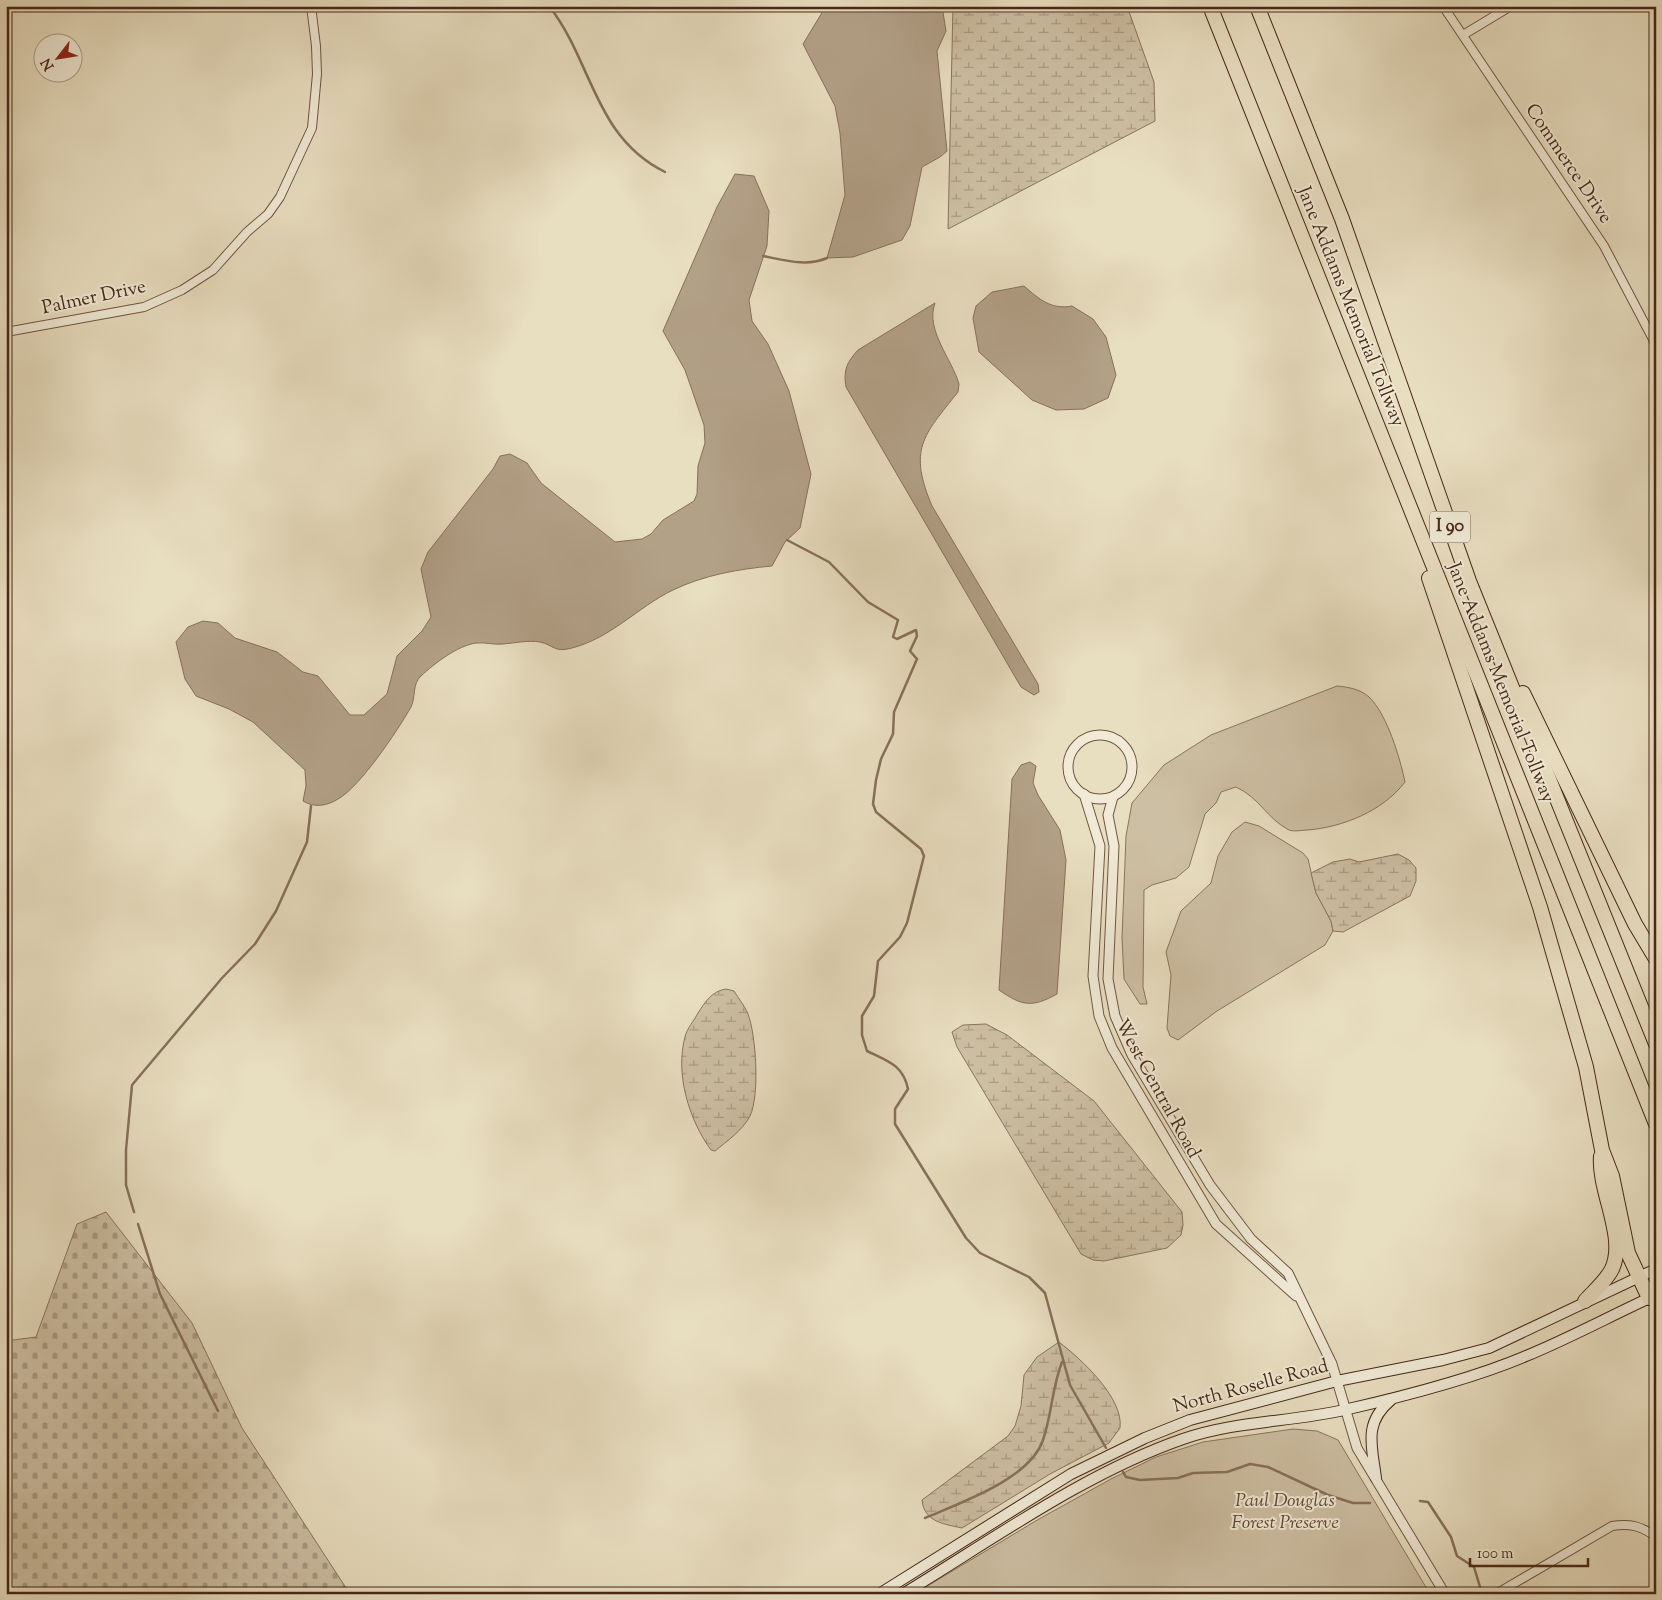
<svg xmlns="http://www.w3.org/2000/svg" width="1662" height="1600" font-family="'Sorts Mill Goudy',serif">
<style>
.green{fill:#cdbfa3;stroke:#8a745e}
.wetland{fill:url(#wetland-marsh);stroke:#8a745e}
.cemetery{fill:url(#cemetery-stones);stroke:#8a745e}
.water{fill:#b2a087;stroke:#88705b}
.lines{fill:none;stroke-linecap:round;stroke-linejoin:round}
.stream{stroke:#88705b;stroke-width:2.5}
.minor-casing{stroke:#705642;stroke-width:10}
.tertiary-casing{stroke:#705642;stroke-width:11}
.secondary-casing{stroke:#482818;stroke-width:12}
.motorway-casing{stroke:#482818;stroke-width:16}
.minor{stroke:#f0ead6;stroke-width:8}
.tertiary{stroke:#f0ead6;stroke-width:9}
.secondary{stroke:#f0ead6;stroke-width:10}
.motorway{stroke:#e8dec0;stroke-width:14}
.labels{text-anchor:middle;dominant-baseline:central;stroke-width:4;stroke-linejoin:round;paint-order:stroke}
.shield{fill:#f0ead6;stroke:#7a6251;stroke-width:1}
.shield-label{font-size:18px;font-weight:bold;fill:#482818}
.street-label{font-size:19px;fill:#482818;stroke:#f0ead6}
.park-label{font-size:19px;font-style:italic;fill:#634634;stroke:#f0ead6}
</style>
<defs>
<pattern id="wetland-marsh" width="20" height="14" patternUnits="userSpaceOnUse" patternTransform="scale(1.25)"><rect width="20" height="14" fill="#cdbfa3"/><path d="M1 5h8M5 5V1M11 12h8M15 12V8" fill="none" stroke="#a89b84"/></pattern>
<pattern id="cemetery-stones" width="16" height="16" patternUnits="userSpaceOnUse" patternTransform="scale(1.25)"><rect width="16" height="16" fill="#cdbfa3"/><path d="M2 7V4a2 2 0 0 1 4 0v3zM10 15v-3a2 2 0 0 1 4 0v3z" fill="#a89b84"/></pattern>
</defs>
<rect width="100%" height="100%" fill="#e8dec0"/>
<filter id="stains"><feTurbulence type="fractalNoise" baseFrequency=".004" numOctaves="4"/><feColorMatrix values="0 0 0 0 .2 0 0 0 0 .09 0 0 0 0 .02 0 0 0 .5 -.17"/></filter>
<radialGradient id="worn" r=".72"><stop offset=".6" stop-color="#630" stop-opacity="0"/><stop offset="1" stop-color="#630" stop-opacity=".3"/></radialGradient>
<g class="green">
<path d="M 1337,686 C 1348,687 1360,689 1369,697 C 1387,714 1400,758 1405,782 C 1383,811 1343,827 1308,830 C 1302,830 1294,832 1289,830 C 1266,818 1260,798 1236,787 L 1221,792 L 1216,803 L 1205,814 L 1189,867 L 1176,878 L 1152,885 L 1144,890 L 1143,987 L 1147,1004 L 1140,1004 L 1124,979 L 1122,938 L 1126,836 L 1132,803 L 1164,765 L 1211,735 Z"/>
<polygon points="1245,822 1259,826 1303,853 1308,859 1316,893 1331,921 1333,931 1325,945 1217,1011 1178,1040 1170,1036 1167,1028 1171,975 1166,952 1181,911 1211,883 1218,856 1232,832"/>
<polygon points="1293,1429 1317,1431 1338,1440 1430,1594 914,1594 1039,1519 1111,1479 1156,1457 1203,1442"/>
</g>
<g class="wetland">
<polygon points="953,6 1127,6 1154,82 1155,121 948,229"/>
<polygon points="1398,854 1409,860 1416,868 1416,881 1410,896 1343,932 1333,931 1331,921 1316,893 1311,873 1333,862 1350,859 1359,862"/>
<path d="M 726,989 L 734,991 C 738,998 745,1006 748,1014 C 756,1035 760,1095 750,1116 C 742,1131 727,1141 715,1151 L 711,1150 C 689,1120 675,1074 685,1037 C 687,1028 694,1021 698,1013 C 705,1002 712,991 726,989 Z"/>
<polygon points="986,1024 1007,1035 1094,1101 1182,1212 1183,1225 1181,1235 1167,1248 1104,1261 1093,1260 1081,1254 957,1047 952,1032 963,1025"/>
<path d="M 1059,1342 C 1081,1359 1124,1398 1120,1428 L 1109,1443 L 1050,1474 L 962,1528 C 944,1524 924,1522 922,1500 L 1008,1436 L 1015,1426 L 1021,1406 L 1024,1375 L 1037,1357 Z"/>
</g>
<polygon class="cemetery" points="106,1212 192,1323 242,1428 350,1594 6,1594 6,1341 36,1337 77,1224"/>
<g class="water">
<polygon points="826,6 942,6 946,31 937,51 947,151 940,157 922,167 910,226 902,240 853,257 827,258 845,195 840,133 835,106 803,44"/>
<path d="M 735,174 L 754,176 L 769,211 L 767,246 L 749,300 L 752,321 L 768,344 L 789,391 L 811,474 L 800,528 L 785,542 L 772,566 C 739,569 704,575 673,590 C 638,607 611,638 572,648 C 554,653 554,645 540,642 C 528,640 515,643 503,644 C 494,645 485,642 476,643 C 457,646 435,663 421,676 C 412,684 416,697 411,707 C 398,730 360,787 338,799 C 327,806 314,808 303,801 L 306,786 L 305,770 L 253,722 L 229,709 L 196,696 L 185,679 L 176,642 L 188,627 L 203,621 L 218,623 L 235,638 L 277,652 L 303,672 L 318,676 L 350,715 L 364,715 L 387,694 L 397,656 L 422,631 L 431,617 L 421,569 L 428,552 L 493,469 L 500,456 L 510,454 L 527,463 L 541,483 L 615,542 L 642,539 L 651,534 L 663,520 L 694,501 L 697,494 L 698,466 L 705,443 L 704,425 L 685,370 L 663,331 L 717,207 Z"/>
<path d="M 1024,286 C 1039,299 1051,310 1072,306 L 1093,319 L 1106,337 L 1116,375 L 1108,398 L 1084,409 L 1056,410 L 1032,400 L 979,352 L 973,318 L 976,306 L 992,292 Z"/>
<path d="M 935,303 C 925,330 952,359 959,384 L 958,392 C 923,436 908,449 932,506 L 1038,684 L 1039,692 L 1034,695 L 1021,687 L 846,387 C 843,370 847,362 858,350 Z"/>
<path d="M 1030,762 L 1036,766 L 1033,783 L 1038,795 L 1060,830 L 1066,860 L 1057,994 C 1032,1008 1022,1006 999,990 L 1012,779 L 1021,765 Z"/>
</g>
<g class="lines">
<g class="stream">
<path d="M 549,6 C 593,62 594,137 665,172"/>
<path d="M 763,256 C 784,260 807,267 827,258"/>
<path d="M 787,540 L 829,562 L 868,602 L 898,620 L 893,637 L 897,639 L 916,630 L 917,636 L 910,651 L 917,659 L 894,712 L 893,734 L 881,759 L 876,780 L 873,804 L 876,812 L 921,849 L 924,856 L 907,923 L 900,937 L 878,961 L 874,996 L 862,1016 L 862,1035 L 867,1051 C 888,1061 903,1065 908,1089 L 895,1109 L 895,1124 L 966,1238 L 980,1253 L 1029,1277 L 1045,1293 L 1070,1385 L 1106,1448"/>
<polyline points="134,1212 126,1185 126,1150 132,1085 222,978 255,944 276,911 307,842 311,806"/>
<polyline points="138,1224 160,1294 218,1411"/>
<polyline points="1123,1472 1126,1477 1140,1480 1178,1478 1193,1473 1227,1472 1250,1464 1268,1467 1328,1495 1353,1503 1370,1503"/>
<polyline points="1420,1501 1428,1502 1451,1537 1457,1556 1474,1567 1480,1587"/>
<path d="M 925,1518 C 960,1503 1030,1479 1043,1440 C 1052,1414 1052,1387 1062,1362"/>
</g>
<g class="minor-casing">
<g id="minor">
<polyline points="1443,6 1604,246 1656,345"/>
<polyline points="1463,35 1511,6"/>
<polyline points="6,332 144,307 182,290 213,270 247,232 268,214 280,197 312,128 317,74 316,46 311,6"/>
<path d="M 1496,1594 L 1612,1526 C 1629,1523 1642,1526 1656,1537"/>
</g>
</g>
<g class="tertiary-casing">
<g id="tertiary">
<circle cx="1100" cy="767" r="32"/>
<polyline points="1084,794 1100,846 1093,976 1099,1016 1112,1048 1216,1224 1296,1296"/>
<polyline points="1113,797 1108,815 1114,846 1108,979 1115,1016 1132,1055 1210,1185 1251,1239 1288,1273 1332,1364 1357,1448 1445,1594"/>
</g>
</g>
<g class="secondary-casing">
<g id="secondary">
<path d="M 1376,1478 C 1372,1446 1363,1423 1391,1400"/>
<polyline points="879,1594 1071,1474 1145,1438 1190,1420 1337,1381 1443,1360 1489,1348 1656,1269"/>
<path d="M 903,1594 C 992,1540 1085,1473 1183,1439 C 1235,1421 1291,1422 1344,1410 C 1401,1397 1472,1379 1526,1356 C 1570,1338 1612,1315 1656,1295"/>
</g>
</g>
<g class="motorway-casing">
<g id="motorway">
<polyline points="1210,6 1656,1124"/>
<polyline points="1257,6 1342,219 1469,581 1656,1044"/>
<polyline points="1429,578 1540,907 1586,1067 1602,1150 1612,1176 1628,1253 1649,1298"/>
<polyline points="1523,693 1635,924 1656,959"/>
<path d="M 1585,1301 C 1594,1291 1606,1281 1612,1269 C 1627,1237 1598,1191 1601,1156"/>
</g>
</g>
<use href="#minor" class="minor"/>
<use href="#tertiary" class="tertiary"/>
<use href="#secondary" class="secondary"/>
<use href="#motorway" class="motorway"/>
</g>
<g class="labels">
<rect class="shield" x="1430" y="511.5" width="40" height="31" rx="4"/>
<g class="shield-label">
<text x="1450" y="527">I 90</text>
</g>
<g class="street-label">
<text transform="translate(1568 164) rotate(56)">Commerce Drive</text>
<text transform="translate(94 298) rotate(-12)">Palmer Drive</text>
<text transform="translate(1350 307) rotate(68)">Jane Addams Memorial Tollway</text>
<text transform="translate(1500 683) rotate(68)">Jane Addams Memorial Tollway</text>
<text transform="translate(1157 1089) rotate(61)">West Central Road</text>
<text transform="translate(1251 1387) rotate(-15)">North Roselle Road</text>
</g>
<g class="park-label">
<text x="1285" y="1501">Paul Douglas<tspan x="1285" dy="22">Forest Preserve</tspan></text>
</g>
</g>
<rect width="1662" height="1600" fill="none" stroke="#e8dec0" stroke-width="25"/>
<rect x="8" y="8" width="1647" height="1585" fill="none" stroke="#482818" stroke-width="2.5"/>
<rect x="12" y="12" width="1637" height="1575" fill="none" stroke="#482818"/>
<g transform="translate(58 58) rotate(239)"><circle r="24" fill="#f0ead6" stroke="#ad9c8a"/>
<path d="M0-4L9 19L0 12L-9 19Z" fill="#8f2418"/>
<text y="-8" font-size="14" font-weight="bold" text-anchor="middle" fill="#482818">N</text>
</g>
<path d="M1470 1558v8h118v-8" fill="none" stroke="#482818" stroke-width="2.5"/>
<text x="1477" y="1558" font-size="15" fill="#482818" stroke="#f0ead6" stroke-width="4" paint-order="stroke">100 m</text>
<rect width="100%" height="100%" filter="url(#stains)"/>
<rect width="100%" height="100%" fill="url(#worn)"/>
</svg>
